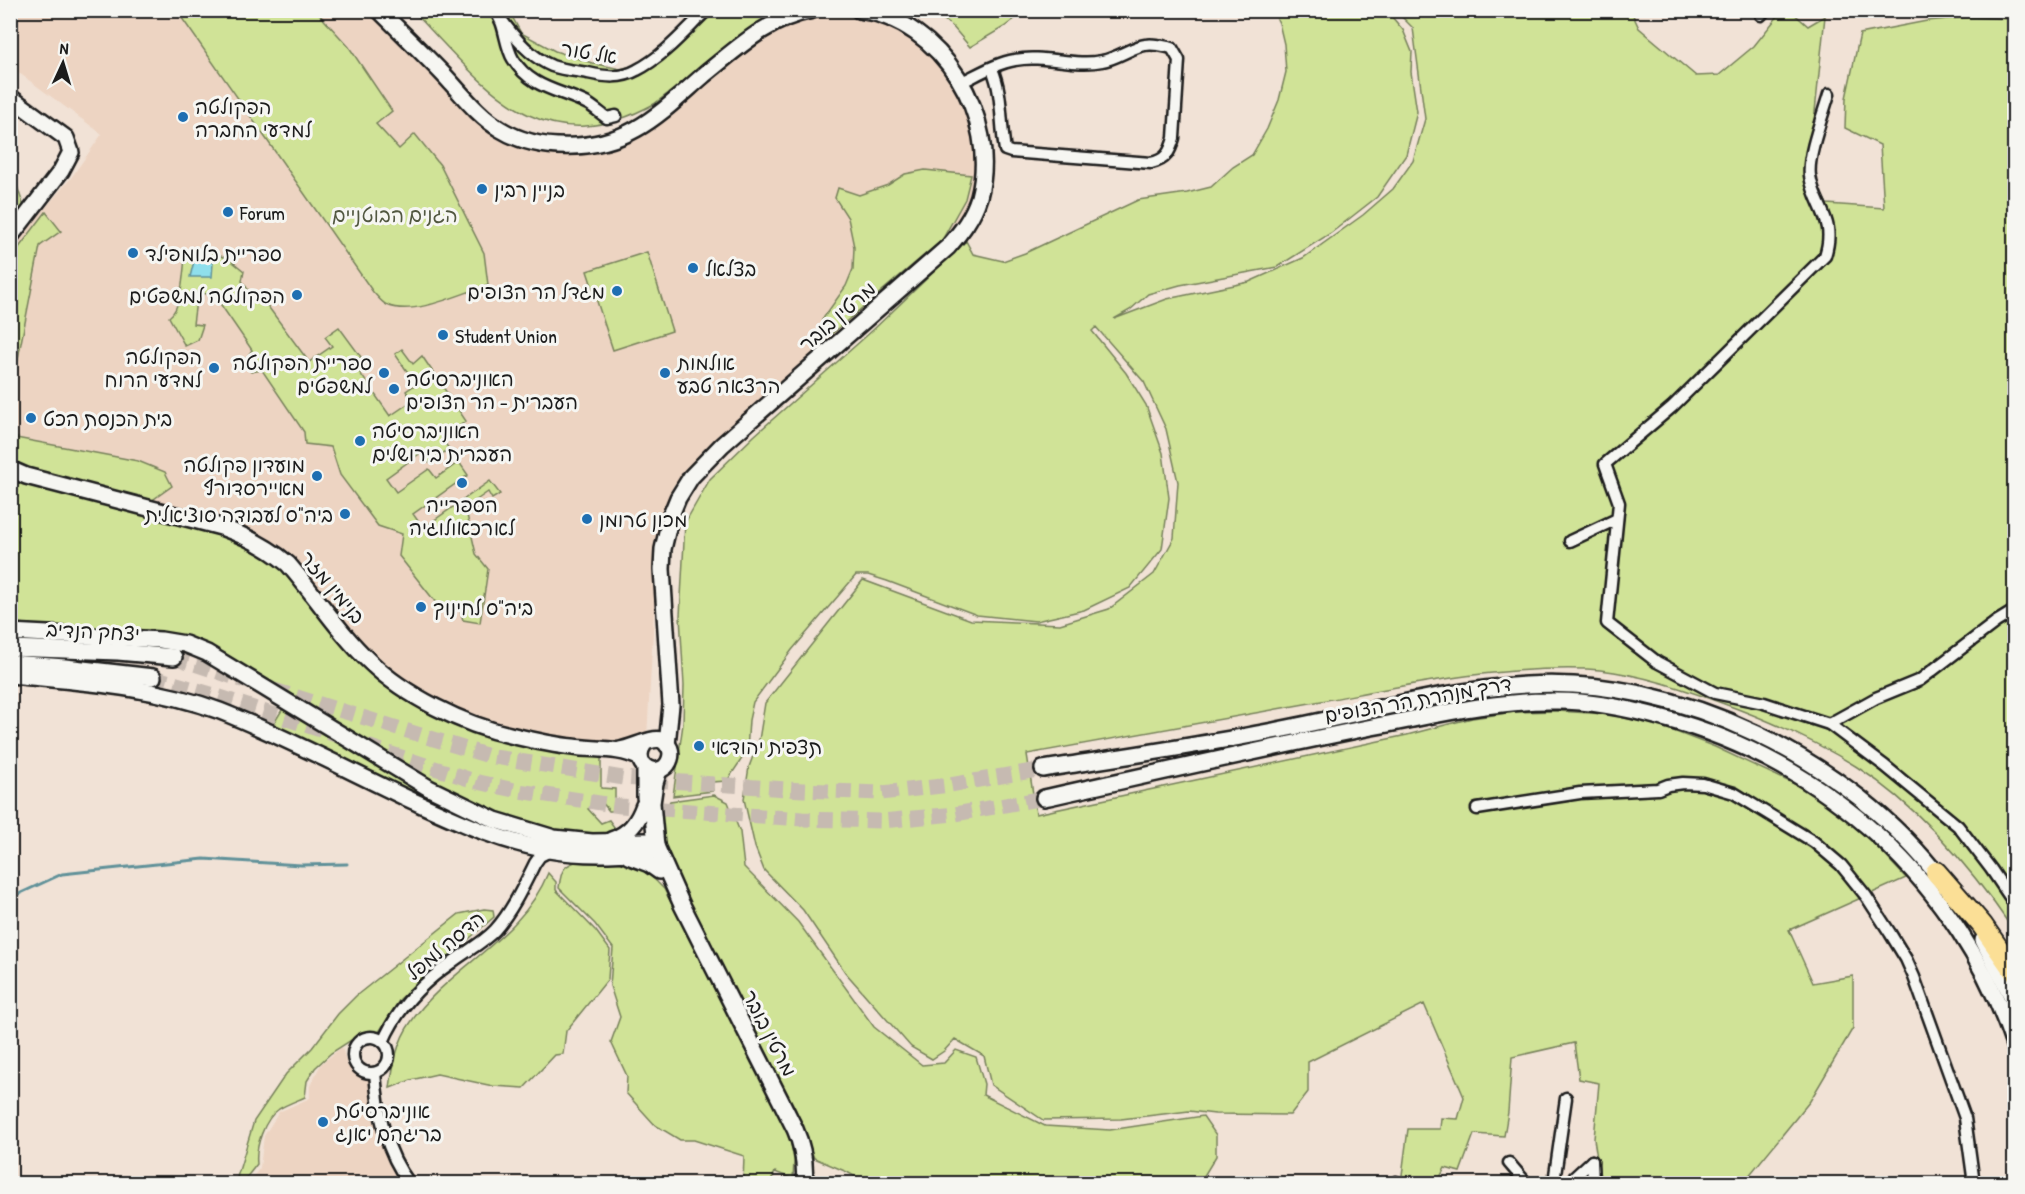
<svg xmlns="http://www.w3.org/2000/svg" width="2025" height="1194" font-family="'Patrick Hand','Playpen Sans Hebrew',sans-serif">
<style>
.built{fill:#edd4c2}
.green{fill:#d0e397;stroke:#76805a;stroke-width:1.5}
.water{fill:#8fdfec;stroke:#619199;stroke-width:1.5}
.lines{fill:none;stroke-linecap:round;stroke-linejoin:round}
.stream{stroke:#619199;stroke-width:3}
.secondary-tunnel{stroke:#c6bab1;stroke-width:15;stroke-dasharray:15 8;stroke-linecap:butt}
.street-casing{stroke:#1c1c1c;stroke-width:15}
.secondary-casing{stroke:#1c1c1c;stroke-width:20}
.highway-casing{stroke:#1c1c1c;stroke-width:24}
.street{stroke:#f6f6f2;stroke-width:10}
.secondary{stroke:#f6f6f2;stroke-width:15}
.highway{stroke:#fbdf96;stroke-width:20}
.poi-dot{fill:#1f6fb2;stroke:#f6f6f2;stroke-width:2}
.labels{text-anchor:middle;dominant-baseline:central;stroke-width:6;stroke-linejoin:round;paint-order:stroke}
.street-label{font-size:20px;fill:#1c1c1c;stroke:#f6f6f2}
.poi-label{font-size:20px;fill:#1c1c1c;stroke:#f6f6f2;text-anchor:start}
.park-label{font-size:20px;fill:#525841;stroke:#f6f6f2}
</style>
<rect width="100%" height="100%" fill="#f1e2d6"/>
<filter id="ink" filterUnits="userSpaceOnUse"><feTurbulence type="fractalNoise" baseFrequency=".0167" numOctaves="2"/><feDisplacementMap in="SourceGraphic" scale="12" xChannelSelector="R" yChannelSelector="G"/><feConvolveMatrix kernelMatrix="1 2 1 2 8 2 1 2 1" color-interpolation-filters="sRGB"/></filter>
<g filter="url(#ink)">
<g class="built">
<polygon points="13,11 386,11 500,121 549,140 605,143 772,31 796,21 821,16 845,15 871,18 914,36 946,70 963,100 975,153 976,186 960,223 945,241 685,472 673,486 659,526 647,737 628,745 565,742 509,732 447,708 31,473 11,464 11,248 71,178 102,134 11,67 11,13"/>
<polygon points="342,1047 347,1065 357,1074 369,1079 376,1132 401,1183 247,1184 260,1168 264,1136 279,1112 310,1098 310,1086 321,1064"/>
</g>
<g class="green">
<path d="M 1386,10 L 1403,30 L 1412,52 L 1411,72 L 1417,112 L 1406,155 L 1377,197 L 1331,233 L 1277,267 L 1180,285 L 1148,294 L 1130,310 L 1114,319 L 1167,299 L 1249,282 L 1303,258 L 1363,215 L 1393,189 L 1413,161 L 1425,119 L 1413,28 L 1396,11 L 1631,11 L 1639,28 L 1696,76 L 1719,75 L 1754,46 L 1782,11 L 1791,11 L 1808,26 L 1825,16 L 1809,169 L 1827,204 L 1884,208 L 1880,145 L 1845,128 L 1846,98 L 1860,34 L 1927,21 L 1970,17 L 2014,19 L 2014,931 C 1972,869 1921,808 1857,767 C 1814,740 1766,719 1719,702 C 1679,687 1630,671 1587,669 C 1499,666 1413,684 1327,700 C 1227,718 1127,736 1027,754 L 1036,814 L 1407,735 L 1472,718 L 1515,712 L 1557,711 L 1606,714 L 1658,725 L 1715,747 L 1837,804 L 1906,878 L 1789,930 L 1813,983 L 1853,976 L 1853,1028 L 1810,1101 L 1743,1183 L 1699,1177 L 1698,1183 L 1601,1183 L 1594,1139 L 1599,1083 L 1579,1079 L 1574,1043 L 1512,1057 L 1508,1112 L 1504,1136 L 1474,1134 L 1460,1172 L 1445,1168 L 1437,1183 L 1401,1183 L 1408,1129 L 1440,1129 L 1441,1118 L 1458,1119 L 1464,1097 L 1424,1004 L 1308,1062 L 1308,1092 L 1290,1115 L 1215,1114 L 1189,1111 L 1121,1119 L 1043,1120 L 991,1085 L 984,1056 L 955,1039 L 944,1051 L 932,1059 L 911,1047 L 845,972 L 803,910 L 764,870 L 755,847 L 744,799 L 749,767 L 759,740 L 765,703 L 863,580 L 971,620 L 1060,624 L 1109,609 L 1154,574 L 1174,538 L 1178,482 L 1166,429 L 1144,382 L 1096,327 L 1092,331 L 1126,373 L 1146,405 L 1163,453 L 1169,498 L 1162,549 L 1130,588 L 1084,610 L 1036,621 L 977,615 L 887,581 L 868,575 L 856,575 L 792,650 L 753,702 L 749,720 L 747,751 L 727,781 L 712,782 L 713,791 L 673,796 L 683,724 L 684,685 L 680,616 L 685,523 L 690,514 L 710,479 L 754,436 L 873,330 L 966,241 L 973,254 L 1003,261 L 1025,253 L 1138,200 L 1187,193 L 1211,187 L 1233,167 L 1252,155 L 1267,129 L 1279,100 L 1286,72 L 1284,44 L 1279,23 L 1273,11 Z"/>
<path d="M 177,11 L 316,11 L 349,47 L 392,111 L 376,124 L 399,149 L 415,134 L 440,165 L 484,253 L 488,285 C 462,293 413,317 387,305 C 382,303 377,296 373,292 Z"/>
<path d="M 413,11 L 509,11 L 521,33 L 555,51 L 592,63 L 620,69 L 640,64 L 669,44 L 704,11 L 777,11 L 654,104 C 540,166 486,87 413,11 Z"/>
<polygon points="933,11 1025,10 1025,11 1004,27 970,47 953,27"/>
<polygon points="11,158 13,160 15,180 25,210 11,227"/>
<polygon points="925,170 971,175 965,199 942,240 822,342 822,320 846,286 853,269 854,247 848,218 835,198 838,188 859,195 888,185 905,174"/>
<polygon points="46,212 61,231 40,246 11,394 11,258"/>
<path d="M 198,248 L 229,259 L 244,271 L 242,281 L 253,297 L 261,297 L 309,362 L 332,346 L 325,337 L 339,327 L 361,357 L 353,363 L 390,416 L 412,401 L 406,391 L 416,384 L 395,354 L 402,349 L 413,364 L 422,356 L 466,421 L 442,439 L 449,449 L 429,463 L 422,452 L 386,478 L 396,492 L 429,469 L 436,478 L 459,462 L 468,475 L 413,514 L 423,528 L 490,481 L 500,494 L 492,499 L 488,492 L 475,501 L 476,509 L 467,515 L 476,554 L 488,569 L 480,623 L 463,620 L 460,610 L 437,604 L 399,556 L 402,534 L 378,526 L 340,475 L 331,447 L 305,444 L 304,432 L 262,370 L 251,372 L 244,362 L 252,350 L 221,305 L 221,295 L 197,293 L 193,324 L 203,325 L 198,340 L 185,346 L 169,317 C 182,308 183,274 185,258 Z"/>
<polygon points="647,252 672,331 613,350 587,271"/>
<polygon points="11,437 138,461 165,472 172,486 151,501 33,472 11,459"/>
<path d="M 10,474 L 221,533 L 269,555 L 421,704 L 601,755 L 601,788 L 615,789 L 615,811 L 609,811 L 602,802 L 588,809 L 601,823 L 609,820 L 617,831 C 565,844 511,820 464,800 L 207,647 L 11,626 Z"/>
<polygon points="285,705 515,832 544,846 487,829 271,728"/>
<polygon points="714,795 728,802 740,832 744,867 798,922 874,1027 922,1065 944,1063 956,1050 976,1057 984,1084 983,1095 1045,1126 1110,1130 1203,1116 1216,1135 1216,1156 1199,1184 868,1184 847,1172 814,1158 796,1110 673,870 664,847 661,817 670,801"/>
<path d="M 583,859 C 620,862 637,859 664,889 L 789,1132 L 794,1160 L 793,1179 L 775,1172 L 770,1183 L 743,1183 L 744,1156 L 694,1140 L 680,1140 L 655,1125 L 626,1093 L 627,1076 L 611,1042 L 620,1017 L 610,986 L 613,948 L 595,924 L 559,888 C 561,868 564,865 583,859 Z"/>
<path d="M 548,873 L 556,882 L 556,890 L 596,931 L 610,950 L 608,979 L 566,1031 L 563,1054 L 555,1055 L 524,1088 L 493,1086 L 437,1074 L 411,1080 L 390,1088 C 393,1065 397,1041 411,1022 C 450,966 521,940 548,873 Z"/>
<path d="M 484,909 L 493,910 L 494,917 L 400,999 L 379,1032 L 359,1035 L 331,1053 L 315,1068 L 307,1081 L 305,1097 C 296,1101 287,1104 279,1109 C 264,1119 255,1147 257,1164 L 242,1183 L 235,1184 L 254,1121 L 286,1074 L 312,1048 L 338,1014 L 357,995 L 459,914 Z"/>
</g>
<polygon class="water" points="205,259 213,263 212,277 190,277 194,261"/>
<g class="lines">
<polyline class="stream" points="10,898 62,874 204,859 301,865 347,864"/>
<g class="secondary-tunnel">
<polyline points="174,657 248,682"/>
<polyline points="153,677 214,695 336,735"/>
<polyline points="274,690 489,756 623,778 803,790 882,793 950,785 1043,769"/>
<polyline points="367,746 478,782 519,791 621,806 802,819 883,821 955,814 1044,798"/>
</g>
<g class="street-casing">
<g id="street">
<path d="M 494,10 C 506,23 504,44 513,59 C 531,89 561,90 588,104 C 595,108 601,114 607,118 L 616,116"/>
<polyline points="1761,15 1765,10"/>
<path d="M 499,16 C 512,35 530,57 552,66 C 563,70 577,71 588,73 C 606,77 621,79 637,70 C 663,57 685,31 707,10"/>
<path d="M 960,83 C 977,75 996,63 1015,60 C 1044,54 1074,67 1102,61 C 1116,59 1134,46 1145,45 C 1154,43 1163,46 1172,48 L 1179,60 L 1174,138 C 1170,152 1166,160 1151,163 L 1011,152 L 1005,150 C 1000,122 1003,94 992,69"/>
<path d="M 1829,94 C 1823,115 1807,156 1810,176 C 1815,208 1837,219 1825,256 L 1672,407 L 1605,464 L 1619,503 L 1607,623 L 1657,662 L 1715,693 L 1764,703 L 1829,724 L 1885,766 L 1958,826 L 1991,869 L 2014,903"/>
<polyline points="1570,541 1617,519"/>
<polyline points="1829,724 1876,698 1920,680 1996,622 2014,611"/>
<polyline points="1477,809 1580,793 1658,789 1668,785 1683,783 1703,784 1734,793 1814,842 1841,865 1866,896 1890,933 1906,959 1914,977 1965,1118 1974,1184"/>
<circle cx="371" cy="1055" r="18"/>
<path d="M 383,1042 C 397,1009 422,983 451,963 C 465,952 483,943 495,930 C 512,911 524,885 535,863 L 540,856 L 550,851"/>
<path d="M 375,1073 C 378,1112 385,1152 410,1184"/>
<polyline points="1592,1161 1593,1184"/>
<polyline points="1509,1163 1527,1184"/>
<polyline points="1395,1184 1396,1182"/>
<polyline points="1559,1184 1555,1175 1566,1098"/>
<polyline points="1567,1184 1592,1161"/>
</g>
</g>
<g class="secondary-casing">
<g id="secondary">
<path d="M 379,10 C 401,32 423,53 444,75 C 461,93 478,116 500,129 C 539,153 597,151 636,129 C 661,115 683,93 704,75 C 739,47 767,19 813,10"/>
<polyline points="10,97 66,138 71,152 61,171 10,237"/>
<path d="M 10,469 L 26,476 L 221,527 C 246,536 268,547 288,564 C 316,596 339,633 370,662 C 404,695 464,725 510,735 C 531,740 552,745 573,747 C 595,750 620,747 640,758"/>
<polyline points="10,632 161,640 185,644 207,653 429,788 495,820 554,838 592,842 646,841 656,846"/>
<polyline points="10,648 118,652 174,657"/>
<polyline points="10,663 65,667 153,677"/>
<path d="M 10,675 C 81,682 153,686 220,711 C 286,737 349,771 413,801 C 457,821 501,842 549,850 C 582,856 616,854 649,852 L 656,846"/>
<path d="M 667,745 L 671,705 L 662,569 L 663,549 L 671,515 L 678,498 L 691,477 L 722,445 L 948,247 C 961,232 973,217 979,197 C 1000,118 942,20 859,10"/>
<path d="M 620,750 C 632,748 653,737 661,740 C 679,747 670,774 652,770 C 639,767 637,754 644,744"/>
<path d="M 1043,769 C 1120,757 1197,746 1273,731 C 1357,715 1441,690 1526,685 C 1679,675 1850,760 1942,881"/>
<path d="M 659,770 L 655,783 L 652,803 L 656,846 L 682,905 L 795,1129 C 803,1147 806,1164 804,1184"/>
<polyline points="645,798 645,767"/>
<path d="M 1044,798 C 1153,774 1262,749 1372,727 C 1431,716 1490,701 1551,701 C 1589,700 1627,708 1663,718 C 1826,761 1961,884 2014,1045"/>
<path d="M 611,840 C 629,834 638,822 644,805"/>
<polyline points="628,856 649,864 659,871"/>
<polyline points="1983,940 2014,1001"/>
</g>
</g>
<g class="highway-casing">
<polyline id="highway" points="1936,872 1982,925 2014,971"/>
</g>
<use href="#street" class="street"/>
<use href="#secondary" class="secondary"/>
<use href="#highway" class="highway"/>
</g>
</g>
<g class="poi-dot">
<circle cx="183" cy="117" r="6"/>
<circle cx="482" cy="189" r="6"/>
<circle cx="228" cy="212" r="6"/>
<circle cx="133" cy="253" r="6"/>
<circle cx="693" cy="268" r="6"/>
<circle cx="617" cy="291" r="6"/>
<circle cx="297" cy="295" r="6"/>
<circle cx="443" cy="335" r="6"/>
<circle cx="214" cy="368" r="6"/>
<circle cx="384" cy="373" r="6"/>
<circle cx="665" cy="373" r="6"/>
<circle cx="394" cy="389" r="6"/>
<circle cx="31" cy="418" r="6"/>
<circle cx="360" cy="441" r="6"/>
<circle cx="317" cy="476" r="6"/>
<circle cx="462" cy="483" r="6"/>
<circle cx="345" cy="514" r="6"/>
<circle cx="587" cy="519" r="6"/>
<circle cx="421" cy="607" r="6"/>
<circle cx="699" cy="746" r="6"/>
<circle cx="323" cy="1122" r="6"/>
</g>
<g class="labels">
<g class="street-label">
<text transform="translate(589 52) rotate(9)">אל טור</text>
<text transform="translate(837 316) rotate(-41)">מרטין בובר</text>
<text transform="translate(333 587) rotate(50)">בנימין מזר</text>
<text transform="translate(93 631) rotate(3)">יצחק הנדיב</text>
<text transform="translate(1418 699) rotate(-10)">דרך מנהרת הר הצופים</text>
<text transform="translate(445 945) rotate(-40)">הדסה למפל</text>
<text transform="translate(770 1033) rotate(63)">מרטין בובר</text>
</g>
<g class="poi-label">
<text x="195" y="106">הפקולטה<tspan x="195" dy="23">למדעי החברה</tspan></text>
<text x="494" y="189">בניין רבין</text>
<text x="240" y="212">Forum</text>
<text x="145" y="253">ספריית בלומפילד</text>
<text x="705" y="268">בצלאל</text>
<text x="605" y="291" text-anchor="end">מגדל הר הצופים</text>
<text x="285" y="295" text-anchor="end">הפקולטה למשפטים</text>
<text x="455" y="335">Student Union</text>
<text x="202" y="356" text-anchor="end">הפקולטה<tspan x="202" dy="23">למדעי הרוח</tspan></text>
<text x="372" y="362" text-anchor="end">ספריית הפקולטה<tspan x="372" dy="23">למשפטים</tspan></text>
<text x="677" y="362">אולמות<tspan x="677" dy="23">הרצאה טבע</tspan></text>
<text x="406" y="378">האוניברסיטה<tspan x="406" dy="23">העברית - הר הצופים</tspan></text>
<text x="43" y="418">בית הכנסת הכט</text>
<text x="372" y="430">האוניברסיטה<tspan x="372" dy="23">העברית בירושלים</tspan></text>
<text x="305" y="464" text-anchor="end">מועדון פקולטה<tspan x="305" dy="23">מאיירסדורף</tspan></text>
<text x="462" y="504" text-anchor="middle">הספרייה<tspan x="462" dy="23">לארכאולוגיה</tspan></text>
<text x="333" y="514" text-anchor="end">ביה"ס לעבודה סוציאלית</text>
<text x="599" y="519">מכון טרומן</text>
<text x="433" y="607">ביה"ס לחינוך</text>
<text x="711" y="746">תצפית יהודאי</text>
<text x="335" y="1110">אוניברסיטת<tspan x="335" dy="23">בריגהם יאנג</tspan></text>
</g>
<g class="park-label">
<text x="395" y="214">הגנים הבוטניים</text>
</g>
</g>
<rect width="2025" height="1194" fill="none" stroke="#f6f6f2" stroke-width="36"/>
<rect x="18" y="18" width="1989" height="1158" fill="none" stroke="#1c1c1c" stroke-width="2" filter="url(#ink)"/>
<g transform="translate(63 63) rotate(4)" stroke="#f6f6f2" stroke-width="4.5" paint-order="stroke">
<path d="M0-4.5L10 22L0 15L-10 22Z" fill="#1c1c1c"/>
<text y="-9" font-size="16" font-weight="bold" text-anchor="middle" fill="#1c1c1c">N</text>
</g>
</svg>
